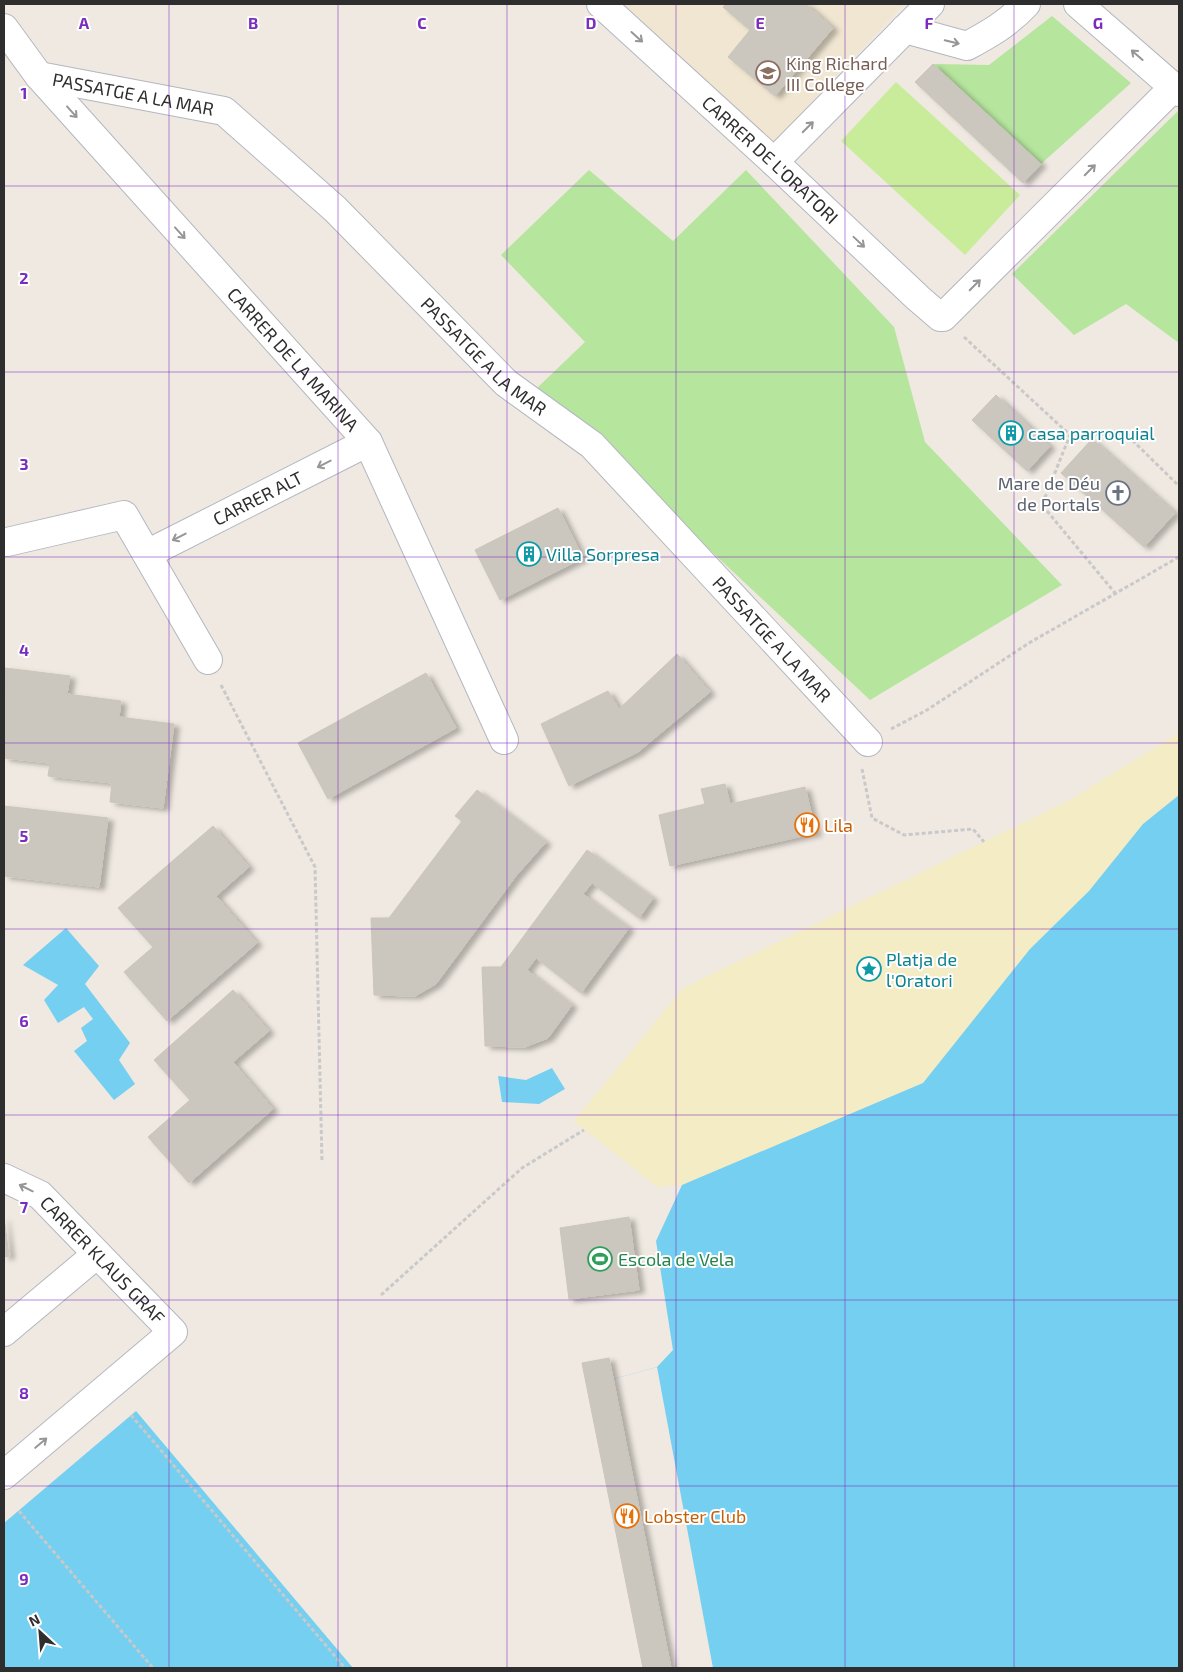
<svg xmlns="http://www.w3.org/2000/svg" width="1183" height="1672" font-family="'Exo 2',sans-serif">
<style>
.education{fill:#f0e6d1}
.green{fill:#b6e59e}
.sand{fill:#f3ecc5}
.pitch{fill:#c9ec9a}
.water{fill:#75cff0}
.pier{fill:#efe9e1}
.building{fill:#cbc7bf;stroke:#cbc5ba;filter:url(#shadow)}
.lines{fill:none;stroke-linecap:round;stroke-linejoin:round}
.street-casing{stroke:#b4b7c1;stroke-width:30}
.path{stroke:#c9c9c9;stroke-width:3;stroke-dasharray:4 2.5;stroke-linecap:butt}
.street{stroke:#fff;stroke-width:28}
.oneway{stroke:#969696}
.grid{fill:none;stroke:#7b2cbf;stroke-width:1;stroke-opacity:0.55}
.labels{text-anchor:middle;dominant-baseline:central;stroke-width:4;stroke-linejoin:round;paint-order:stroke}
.education-label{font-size:18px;fill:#785e54;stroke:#fff;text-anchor:start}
.street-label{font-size:18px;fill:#2e2e2e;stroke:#fff}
.culture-label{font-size:18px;fill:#0d838f;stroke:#fff;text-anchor:start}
.worship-label{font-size:18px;fill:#5b616d;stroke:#fff;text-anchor:end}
.food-label{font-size:18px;fill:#c56008;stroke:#fff;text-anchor:start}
.leisure-label{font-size:18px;fill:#27864d;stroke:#fff;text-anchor:start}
.grid-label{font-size:16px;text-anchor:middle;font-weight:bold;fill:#7b2cbf;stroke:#fff;stroke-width:4;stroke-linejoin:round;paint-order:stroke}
</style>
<defs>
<filter id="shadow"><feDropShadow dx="5.5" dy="3" stdDeviation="2.5" flood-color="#0004"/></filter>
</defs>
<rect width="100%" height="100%" fill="#efe9e1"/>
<polygon class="education" points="621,4 904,4 774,142"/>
<g class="green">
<polygon points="1052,16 1131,83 1041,164 933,64 989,65"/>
<polygon points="1178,111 1179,343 1126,304 1074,335 1012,274"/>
<polygon points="589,170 673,241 746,170 894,327 925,442 1062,585 870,700 537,388 585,342 501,255"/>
</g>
<polygon class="sand" points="1179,733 1179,795 1143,824 1089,891 1030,949 923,1083 682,1185 657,1187 574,1121 683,988 1068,801"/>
<polygon class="pitch" points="896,82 1020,195 965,255 841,141"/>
<g class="water">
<polygon points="1179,795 1179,1668 669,1668 606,1381 657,1367 673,1350 656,1241 682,1185 923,1083 1030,949 1089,891 1143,824"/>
<polygon points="66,928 99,966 85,984 130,1043 119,1060 135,1084 114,1100 74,1051 87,1041 81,1028 93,1019 84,1007 58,1023 44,1000 58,985 23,965"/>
<polygon points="552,1068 565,1089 539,1104 502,1102 498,1076 526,1080"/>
<polygon points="136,1411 353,1668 4,1668 4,1523"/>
</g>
<polygon class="pier" points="657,1367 713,1668 669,1668 606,1381"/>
<g class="building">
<polygon points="726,4 806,4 833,28 775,96 728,57 750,30 723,7"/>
<polygon points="933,64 1041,164 1023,183 915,82"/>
<polygon points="996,395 1050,446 1027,471 972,420"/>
<polygon points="1092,439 1175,513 1144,547 1061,473"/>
<polygon points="558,508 583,558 500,600 475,550"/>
<polygon points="677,654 710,692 638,752 569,786 541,724 608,691 619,709"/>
<polygon points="5,668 70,676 67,694 121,701 119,717 174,724 163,808 110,802 112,783 48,776 50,763 4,758"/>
<polygon points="426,673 456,728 328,799 298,743"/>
<polygon points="725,784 730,804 805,787 816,833 670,866 659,815 705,804 701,789"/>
<polygon points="477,790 546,842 516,876 436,984 415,996 374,995 371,918 389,918 462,821 455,816"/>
<polygon points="4,806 108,818 99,887 4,876"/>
<polygon points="213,826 249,867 216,896 257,943 167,1021 124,972 153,947 118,908"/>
<polygon points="587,850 653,898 639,918 592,883 583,894 629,928 581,993 536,958 527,970 572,1005 548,1038 525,1047 485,1046 482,967 501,967"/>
<polygon points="233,990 269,1031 233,1062 273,1109 189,1183 148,1137 190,1100 154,1060"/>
<polygon points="629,1217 639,1290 569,1299 560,1228"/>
<polygon points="4,1218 9,1256 4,1257"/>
<polygon points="609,1358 671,1668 643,1668 582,1363"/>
</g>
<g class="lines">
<g class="street-casing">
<g id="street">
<path id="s1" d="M 601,4 L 774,162 L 918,298 L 940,317 L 943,317 L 1174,87"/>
<polyline points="1078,4 1179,92"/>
<path id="s2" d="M 4,28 L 39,76 L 368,442 L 504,740"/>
<path d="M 905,29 L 967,46 C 991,33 1007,24 1026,4"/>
<path id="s3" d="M 39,76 L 224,111 L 335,209 L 506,383 L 592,445 L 868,742"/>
<polyline points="774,162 930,4"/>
<polyline points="7,542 124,515 208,660"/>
<path id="s4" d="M 147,554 L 368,442"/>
<path id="s5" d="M 4,1178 L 40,1195 L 173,1332 L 4,1475"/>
<polyline points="4,1332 97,1254"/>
</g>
</g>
<g class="path">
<polyline points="964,337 1070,435 1042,505 1115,593"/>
<polyline points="1070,435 1126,434 1179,486"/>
<polyline points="221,685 315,867 322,1162"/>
<polyline points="891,729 927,710 1029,643 1179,557"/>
<polyline points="862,769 872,818 904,835 973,829 984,842"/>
<polyline points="381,1295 522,1168 584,1130"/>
<polyline points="131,1415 345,1668"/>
<polyline points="19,1511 153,1668"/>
</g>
<use href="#street" class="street"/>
</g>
<defs><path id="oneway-shaft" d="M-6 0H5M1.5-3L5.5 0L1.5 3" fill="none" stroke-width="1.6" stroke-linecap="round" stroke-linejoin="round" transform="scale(1.25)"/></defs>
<g class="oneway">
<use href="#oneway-shaft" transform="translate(637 37) rotate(42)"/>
<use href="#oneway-shaft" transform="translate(952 42) rotate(14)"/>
<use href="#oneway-shaft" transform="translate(1137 55) rotate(-139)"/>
<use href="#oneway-shaft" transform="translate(72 112) rotate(48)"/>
<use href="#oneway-shaft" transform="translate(808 127) rotate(-45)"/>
<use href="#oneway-shaft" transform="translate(1090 170) rotate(-45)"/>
<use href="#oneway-shaft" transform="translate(180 233) rotate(48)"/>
<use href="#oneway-shaft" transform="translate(859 242) rotate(43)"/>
<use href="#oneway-shaft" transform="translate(975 285) rotate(-45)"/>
<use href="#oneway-shaft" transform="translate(324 464) rotate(153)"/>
<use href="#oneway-shaft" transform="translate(179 537) rotate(153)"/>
<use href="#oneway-shaft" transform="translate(26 1188) rotate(-154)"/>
<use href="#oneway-shaft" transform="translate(41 1443) rotate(-40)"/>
</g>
<path class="grid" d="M 169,4 L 169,1668M 338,4 L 338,1668M 507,4 L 507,1668M 676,4 L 676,1668M 845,4 L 845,1668M 1014,4 L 1014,1668M 4,186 L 1179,186M 4,372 L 1179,372M 4,557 L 1179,557M 4,743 L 1179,743M 4,929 L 1179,929M 4,1115 L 1179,1115M 4,1300 L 1179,1300M 4,1486 L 1179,1486"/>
<defs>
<g id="school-ring" transform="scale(1.25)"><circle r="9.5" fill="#fff" stroke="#8d6e63" stroke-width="1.5"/><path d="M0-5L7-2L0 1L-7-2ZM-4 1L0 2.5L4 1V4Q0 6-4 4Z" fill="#8d6e63"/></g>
<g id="building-ring" transform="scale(1.25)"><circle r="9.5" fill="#fff" stroke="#0f9aa8" stroke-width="1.5"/><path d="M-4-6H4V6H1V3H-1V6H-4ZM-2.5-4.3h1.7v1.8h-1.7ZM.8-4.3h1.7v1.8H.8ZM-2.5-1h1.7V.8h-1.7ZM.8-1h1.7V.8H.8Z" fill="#0f9aa8"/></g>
<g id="church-ring" transform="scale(1.25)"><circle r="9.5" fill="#fff" stroke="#6b7280" stroke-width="1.5"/><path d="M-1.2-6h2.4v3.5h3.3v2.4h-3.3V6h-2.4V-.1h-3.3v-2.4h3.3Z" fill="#6b7280"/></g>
<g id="restaurant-ring" transform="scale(1.25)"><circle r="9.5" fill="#fff" stroke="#e8710a" stroke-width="1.5"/><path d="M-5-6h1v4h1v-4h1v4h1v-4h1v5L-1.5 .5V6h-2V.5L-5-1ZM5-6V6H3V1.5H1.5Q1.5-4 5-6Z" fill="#e8710a"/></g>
<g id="sight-ring" transform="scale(1.25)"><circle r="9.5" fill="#fff" stroke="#0f9aa8" stroke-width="1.5"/><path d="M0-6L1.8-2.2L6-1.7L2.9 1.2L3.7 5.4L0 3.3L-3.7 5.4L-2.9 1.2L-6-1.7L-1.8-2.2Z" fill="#0f9aa8"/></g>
<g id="stadium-ring" transform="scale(1.25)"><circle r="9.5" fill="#fff" stroke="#2e9e5b" stroke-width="1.5"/><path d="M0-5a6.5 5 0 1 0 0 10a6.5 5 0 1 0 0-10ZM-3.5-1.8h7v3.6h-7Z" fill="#2e9e5b"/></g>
</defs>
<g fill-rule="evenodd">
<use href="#school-ring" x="768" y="73"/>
<use href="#building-ring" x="1011" y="433"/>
<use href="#church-ring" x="1118" y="493"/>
<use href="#building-ring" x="529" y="554"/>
<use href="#restaurant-ring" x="807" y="825"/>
<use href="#sight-ring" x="869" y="969"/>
<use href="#stadium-ring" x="600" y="1259"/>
<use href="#restaurant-ring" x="627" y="1516"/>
</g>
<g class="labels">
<g class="education-label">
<text x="786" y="63">King Richard<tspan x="786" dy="21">III College</tspan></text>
</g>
<g class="street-label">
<text stroke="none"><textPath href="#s3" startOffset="96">PASSATGE A LA MAR</textPath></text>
<text stroke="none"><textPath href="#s1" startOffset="230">CARRER DE L'ORATORI</textPath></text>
<text stroke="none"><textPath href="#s3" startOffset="546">PASSATGE A LA MAR</textPath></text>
<text stroke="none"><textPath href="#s2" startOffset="440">CARRER DE LA MARINA</textPath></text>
<text stroke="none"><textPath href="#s4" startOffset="124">CARRER ALT</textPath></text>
<text stroke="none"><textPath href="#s3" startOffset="951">PASSATGE A LA MAR</textPath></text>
<text stroke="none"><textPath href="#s5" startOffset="130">CARRER KLAUS GRAF</textPath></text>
</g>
<g class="culture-label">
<text x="1028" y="433">casa parroquial</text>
<text x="546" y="554">Villa Sorpresa</text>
<text x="886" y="959">Platja de<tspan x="886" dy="21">l'Oratori</tspan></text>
</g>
<g class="worship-label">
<text x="1100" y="483">Mare de Déu<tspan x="1100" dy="21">de Portals</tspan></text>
</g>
<g class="food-label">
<text x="824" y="825">Lila</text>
<text x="644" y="1516">Lobster Club</text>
</g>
<g class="leisure-label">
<text x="618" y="1259">Escola de Vela</text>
</g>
</g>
<g class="grid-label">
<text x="84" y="29">A</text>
<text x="253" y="29">B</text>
<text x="422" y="29">C</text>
<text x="591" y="29">D</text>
<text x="760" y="29">E</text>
<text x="929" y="29">F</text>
<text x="1098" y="29">G</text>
<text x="24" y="99">1</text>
<text x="24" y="284">2</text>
<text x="24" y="470">3</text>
<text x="24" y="656">4</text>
<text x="24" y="842">5</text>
<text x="24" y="1027">6</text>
<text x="24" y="1213">7</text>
<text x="24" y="1399">8</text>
<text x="24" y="1585">9</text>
</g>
<rect width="1183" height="1672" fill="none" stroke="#2e2e2e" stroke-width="10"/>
<g transform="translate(40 1632) rotate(334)" stroke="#ffffff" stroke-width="4" paint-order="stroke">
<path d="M0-4L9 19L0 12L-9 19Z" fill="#2e2e2e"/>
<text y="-8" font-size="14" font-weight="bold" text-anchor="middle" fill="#2e2e2e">N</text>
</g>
</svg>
